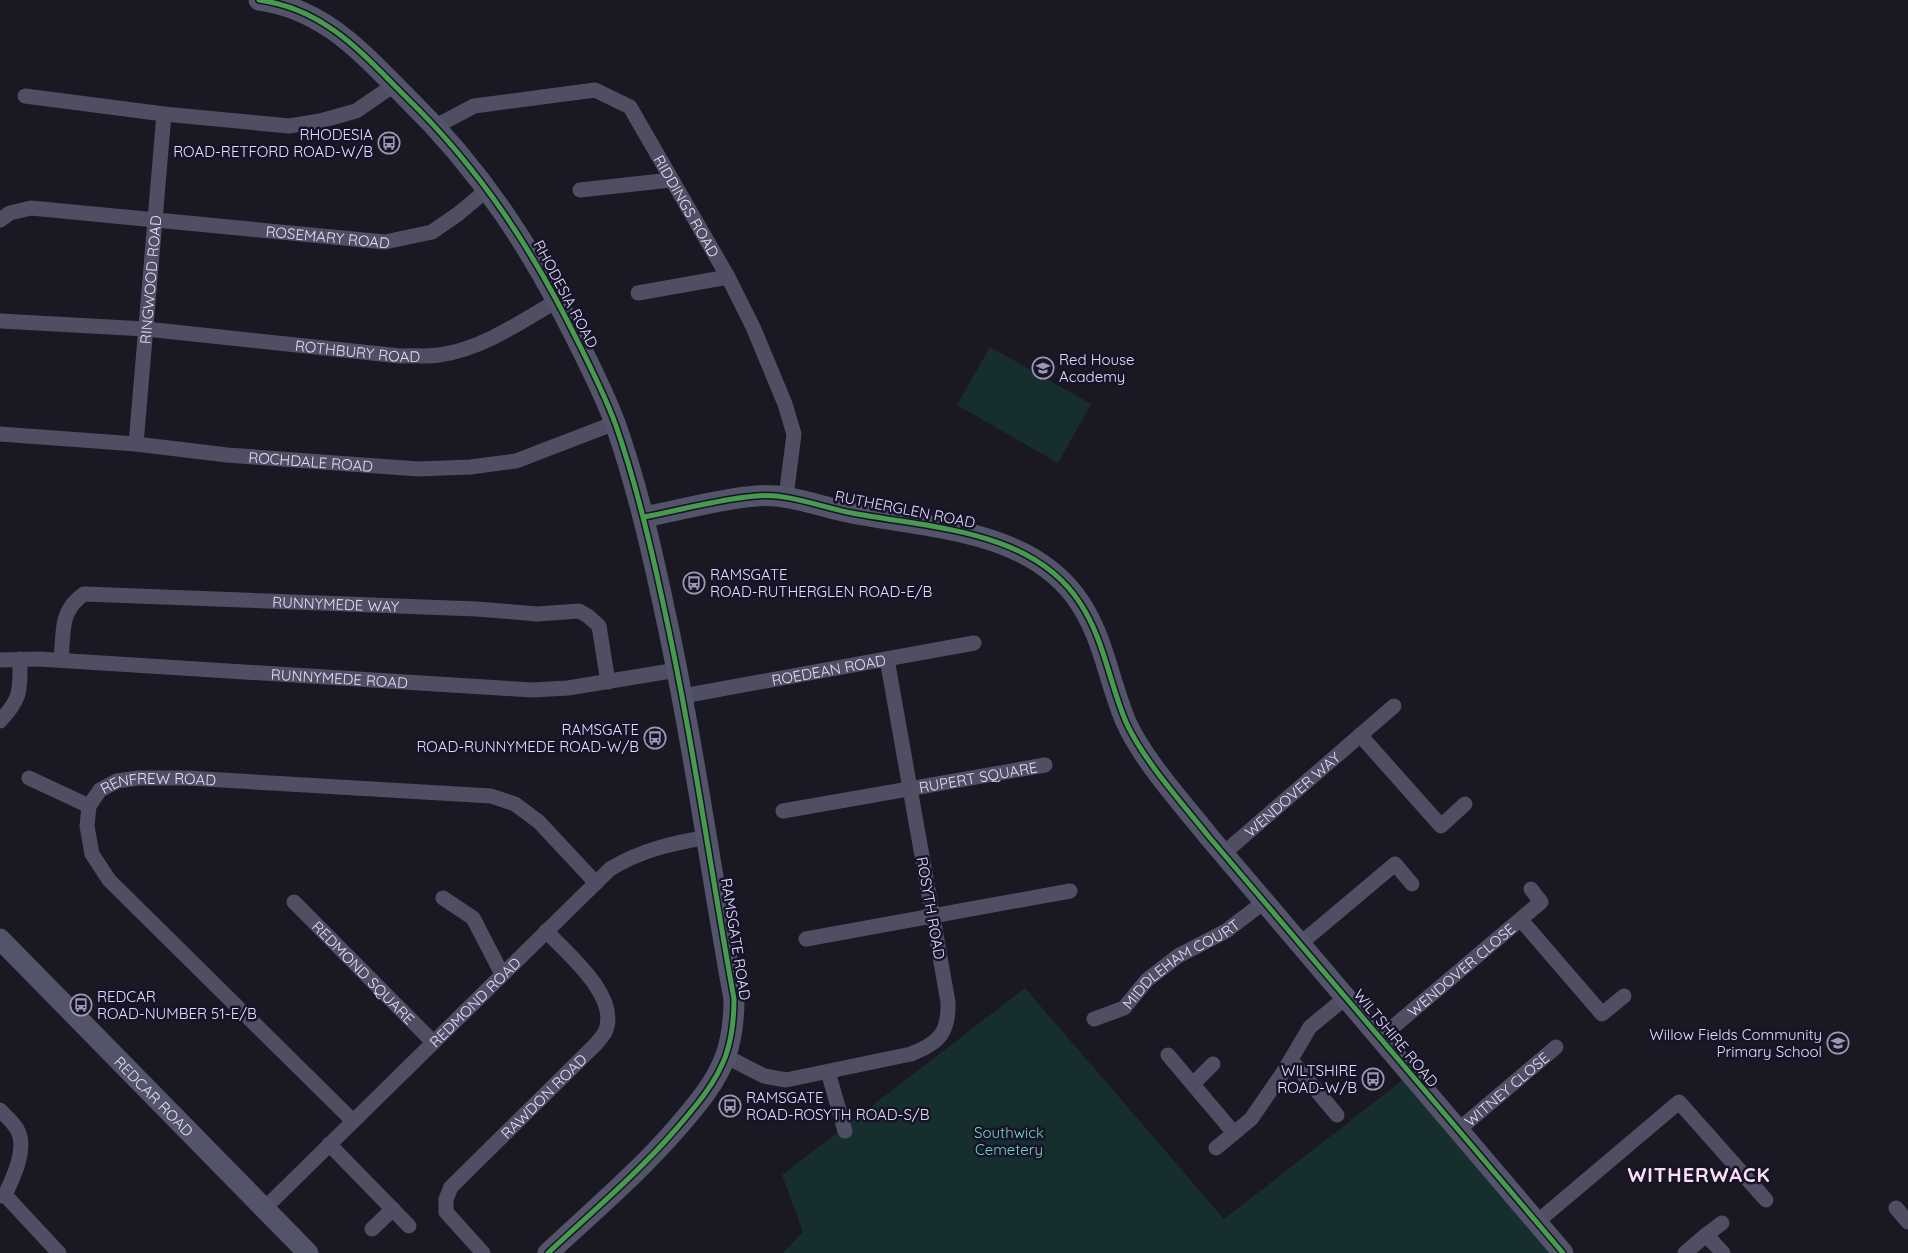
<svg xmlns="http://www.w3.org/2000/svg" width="1908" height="1253" font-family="Quicksand,sans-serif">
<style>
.green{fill:#172e2f}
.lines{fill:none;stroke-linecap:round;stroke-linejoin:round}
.street{stroke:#4f4e63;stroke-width:15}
.secondary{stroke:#535369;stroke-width:21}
.cycleway-casing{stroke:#171328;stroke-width:8}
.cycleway{stroke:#469c4c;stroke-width:5}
.labels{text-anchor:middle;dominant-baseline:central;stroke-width:5;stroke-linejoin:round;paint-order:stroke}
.poi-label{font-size:15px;fill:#e1defc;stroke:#171328;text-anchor:end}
.street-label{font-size:15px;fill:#e1defc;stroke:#171328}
.park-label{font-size:15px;fill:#6fd6bc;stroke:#171328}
.district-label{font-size:20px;font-weight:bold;letter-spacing:1px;fill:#fce0f2;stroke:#171328}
</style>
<rect width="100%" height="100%" fill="#1a1823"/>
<g class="green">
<polygon points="990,347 1091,404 1058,463 957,405"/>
<polygon points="1025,988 1224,1219 1404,1079 1551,1253 783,1253 803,1232 782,1175"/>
</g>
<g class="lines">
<g class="street">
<polyline points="25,96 164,114 289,126 320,121 356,111 394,85"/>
<path id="s1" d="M 436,126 L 474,106 L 595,90 L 630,107 L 728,277 L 753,327 L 785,404 L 794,434 L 786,497"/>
<polyline points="580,190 671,180"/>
<path id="s2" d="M 0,220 L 10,213 L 31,208 L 385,242 L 432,232 L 458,214 L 488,189"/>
<polyline points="638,293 728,277"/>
<path id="s3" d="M 0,321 L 146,329 L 400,356 C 413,355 427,357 439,355 C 482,349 521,322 558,300"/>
<path id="s4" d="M 0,434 L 136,444 L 227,455 L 418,469 L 470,467 L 516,461 L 615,423"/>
<path id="s5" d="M 136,444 L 164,114"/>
<path id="s6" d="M 0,660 L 39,659 L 532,690 L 568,688 L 677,670"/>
<path id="s7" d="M 61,660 C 64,633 59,611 84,594 L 477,609 L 537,614 L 579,611 L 588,616 L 599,626 L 608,682"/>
<path id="s8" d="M 683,696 L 974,643"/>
<path d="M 0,721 C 22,698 20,690 20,659"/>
<polyline points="1360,735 1441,826 1465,804"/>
<polyline points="29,778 89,806"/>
<path id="s9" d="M 783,811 L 1045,765"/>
<path id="s10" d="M 1224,853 L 1394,706"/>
<polyline points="443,898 473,918 502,974"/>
<path id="s11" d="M 294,902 L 433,1042"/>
<polyline points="1521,920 1602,1014 1624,996"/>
<polyline points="806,939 1070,891"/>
<polyline points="1301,943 1395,864 1412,884"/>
<path id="s12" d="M 1094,1019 L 1124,1008 L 1147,980 L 1178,956 L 1226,931 L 1264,902"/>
<path id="s13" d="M 1380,1038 L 1541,902 L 1531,889"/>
<polyline points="1168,1055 1234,1133"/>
<path d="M 725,1056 L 764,1076 L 786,1080 L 911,1054 C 939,1043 949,1033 948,1002 L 887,659"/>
<polyline points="1291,1060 1337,1115"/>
<polyline points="828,1072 845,1131"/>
<polyline points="1193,1084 1213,1064"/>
<path d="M 0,1110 C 6,1116 14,1123 18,1131 C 27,1150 13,1178 5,1195 L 0,1196"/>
<path id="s14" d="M 353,1121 L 109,880 L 92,854 L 87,826 L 89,806 L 100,790 L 117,781 L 138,778 L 188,778 L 491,796 L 515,804 L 539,822 L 596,883"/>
<path id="s15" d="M 1457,1131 L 1556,1047"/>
<polyline points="329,1144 409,1226"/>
<polyline points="1216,1148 1251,1119 1284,1071 1310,1027 1345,998"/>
<polyline points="5,1195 59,1253"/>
<path id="s16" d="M 265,1208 L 610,869 C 641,850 673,843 708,837"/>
<polyline points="1896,1208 1908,1222"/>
<polyline points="1537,1222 1679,1102 1766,1200"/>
<polyline points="372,1229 393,1209"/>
<polyline points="1706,1235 1722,1223"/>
<path id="s17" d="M 483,1253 L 446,1212 L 446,1199 L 451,1187 L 596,1044 C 599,1040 603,1036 605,1032 C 621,997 567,953 546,931"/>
<polyline points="1685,1253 1706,1235 1723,1253"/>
</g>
<g class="secondary">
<path d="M 259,0 C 325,9 362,53 406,97 C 481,170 533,250 579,344 C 592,370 605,396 615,423 C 636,482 650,542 663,603 C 692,734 710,867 734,999 C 734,1019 732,1037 726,1055 C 716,1083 696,1106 677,1128 C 638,1173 592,1212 548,1253"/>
<path d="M 644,517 C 681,510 719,499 756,496 C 789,493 820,507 852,513 C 929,528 1032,529 1080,603 C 1104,639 1109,682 1126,722 C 1143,760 1183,804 1210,838 L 1563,1253"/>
<path id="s18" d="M 0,939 L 308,1253"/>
</g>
<g class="cycleway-casing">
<g id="cycleway">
<path d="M 259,0 C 325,9 362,53 406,97 C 481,170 533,250 579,344 C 592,370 605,396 615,423 C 636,482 650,542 663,603 C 692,734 710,867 734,999 C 734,1019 732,1037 726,1055 C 716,1083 696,1106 677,1128 C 638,1173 592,1212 548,1253"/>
<path d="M 644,517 C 681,510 719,499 756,496 C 789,493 820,507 852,513 C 929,528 1032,529 1080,603 C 1104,639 1109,682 1126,722 C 1143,760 1183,804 1210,838 L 1563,1253"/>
</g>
</g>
<use href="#cycleway" class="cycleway"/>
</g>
<defs>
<g id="bus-ring" transform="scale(1.125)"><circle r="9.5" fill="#171328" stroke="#9b99b0" stroke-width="1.5"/><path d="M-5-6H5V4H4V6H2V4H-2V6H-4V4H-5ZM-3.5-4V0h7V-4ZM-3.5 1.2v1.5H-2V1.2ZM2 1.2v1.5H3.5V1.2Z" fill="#9b99b0"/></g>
<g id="school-ring" transform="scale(1.125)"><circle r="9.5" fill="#171328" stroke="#9b99b0" stroke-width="1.5"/><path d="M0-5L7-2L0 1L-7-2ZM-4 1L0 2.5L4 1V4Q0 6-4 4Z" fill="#9b99b0"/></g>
</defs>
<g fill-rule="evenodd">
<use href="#bus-ring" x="389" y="143"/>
<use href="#school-ring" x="1043" y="368"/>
<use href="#bus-ring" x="694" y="583"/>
<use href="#bus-ring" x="655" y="738"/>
<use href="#bus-ring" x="81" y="1005"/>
<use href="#school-ring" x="1838" y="1043"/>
<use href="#bus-ring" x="1373" y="1079"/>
<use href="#bus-ring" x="730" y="1106"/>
</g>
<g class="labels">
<g class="poi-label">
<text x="373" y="134">RHODESIA<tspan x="373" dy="17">ROAD-RETFORD ROAD-W/B</tspan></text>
<text x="1059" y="359" text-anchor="start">Red House<tspan x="1059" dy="17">Academy</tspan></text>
<text x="710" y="574" text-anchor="start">RAMSGATE<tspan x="710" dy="17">ROAD-RUTHERGLEN ROAD-E/B</tspan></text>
<text x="639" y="729">RAMSGATE<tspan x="639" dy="17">ROAD-RUNNYMEDE ROAD-W/B</tspan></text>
<text x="97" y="996" text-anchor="start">REDCAR<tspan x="97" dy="17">ROAD-NUMBER 51-E/B</tspan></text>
<text x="1822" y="1034">Willow Fields Community<tspan x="1822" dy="17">Primary School</tspan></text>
<text x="1357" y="1070">WILTSHIRE<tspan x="1357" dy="17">ROAD-W/B</tspan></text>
<text x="746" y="1097" text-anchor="start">RAMSGATE<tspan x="746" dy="17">ROAD-ROSYTH ROAD-S/B</tspan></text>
</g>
<g class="street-label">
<text stroke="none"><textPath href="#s1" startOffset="318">RIDDINGS ROAD</textPath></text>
<text stroke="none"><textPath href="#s2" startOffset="332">ROSEMARY ROAD</textPath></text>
<text stroke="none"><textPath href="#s5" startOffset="165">RINGWOOD ROAD</textPath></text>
<text transform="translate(566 294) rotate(62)">RHODESIA ROAD</text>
<text stroke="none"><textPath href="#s3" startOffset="359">ROTHBURY ROAD</textPath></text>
<text stroke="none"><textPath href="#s4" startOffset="312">ROCHDALE ROAD</textPath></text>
<text transform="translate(905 509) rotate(11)">RUTHERGLEN ROAD</text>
<text stroke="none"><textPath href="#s7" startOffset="325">RUNNYMEDE WAY</textPath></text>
<text stroke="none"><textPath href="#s8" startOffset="148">ROEDEAN ROAD</textPath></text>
<text stroke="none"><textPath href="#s6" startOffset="340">RUNNYMEDE ROAD</textPath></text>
<text stroke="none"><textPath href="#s9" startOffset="198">RUPERT SQUARE</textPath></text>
<text stroke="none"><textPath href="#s14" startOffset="502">RENFREW ROAD</textPath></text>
<text stroke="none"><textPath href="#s10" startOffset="90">WENDOVER WAY</textPath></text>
<text transform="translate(931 908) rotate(80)">ROSYTH ROAD</text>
<text transform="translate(736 939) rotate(81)">RAMSGATE ROAD</text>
<text stroke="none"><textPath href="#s12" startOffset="105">MIDDLEHAM COURT</textPath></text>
<text stroke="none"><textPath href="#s13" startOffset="106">WENDOVER CLOSE</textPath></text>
<text stroke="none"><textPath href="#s11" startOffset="99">REDMOND SQUARE</textPath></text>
<text stroke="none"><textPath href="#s16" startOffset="294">REDMOND ROAD</textPath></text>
<text transform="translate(1396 1038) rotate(50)">WILTSHIRE ROAD</text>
<text stroke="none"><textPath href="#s15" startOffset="65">WITNEY CLOSE</textPath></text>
<text stroke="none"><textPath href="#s17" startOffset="211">RAWDON ROAD</textPath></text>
<text stroke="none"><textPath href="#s18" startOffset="220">REDCAR ROAD</textPath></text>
</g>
<g class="park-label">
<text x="1009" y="1132">Southwick<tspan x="1009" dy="17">Cemetery</tspan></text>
</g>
<g class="district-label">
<text x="1699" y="1174">WITHERWACK</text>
</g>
</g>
</svg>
